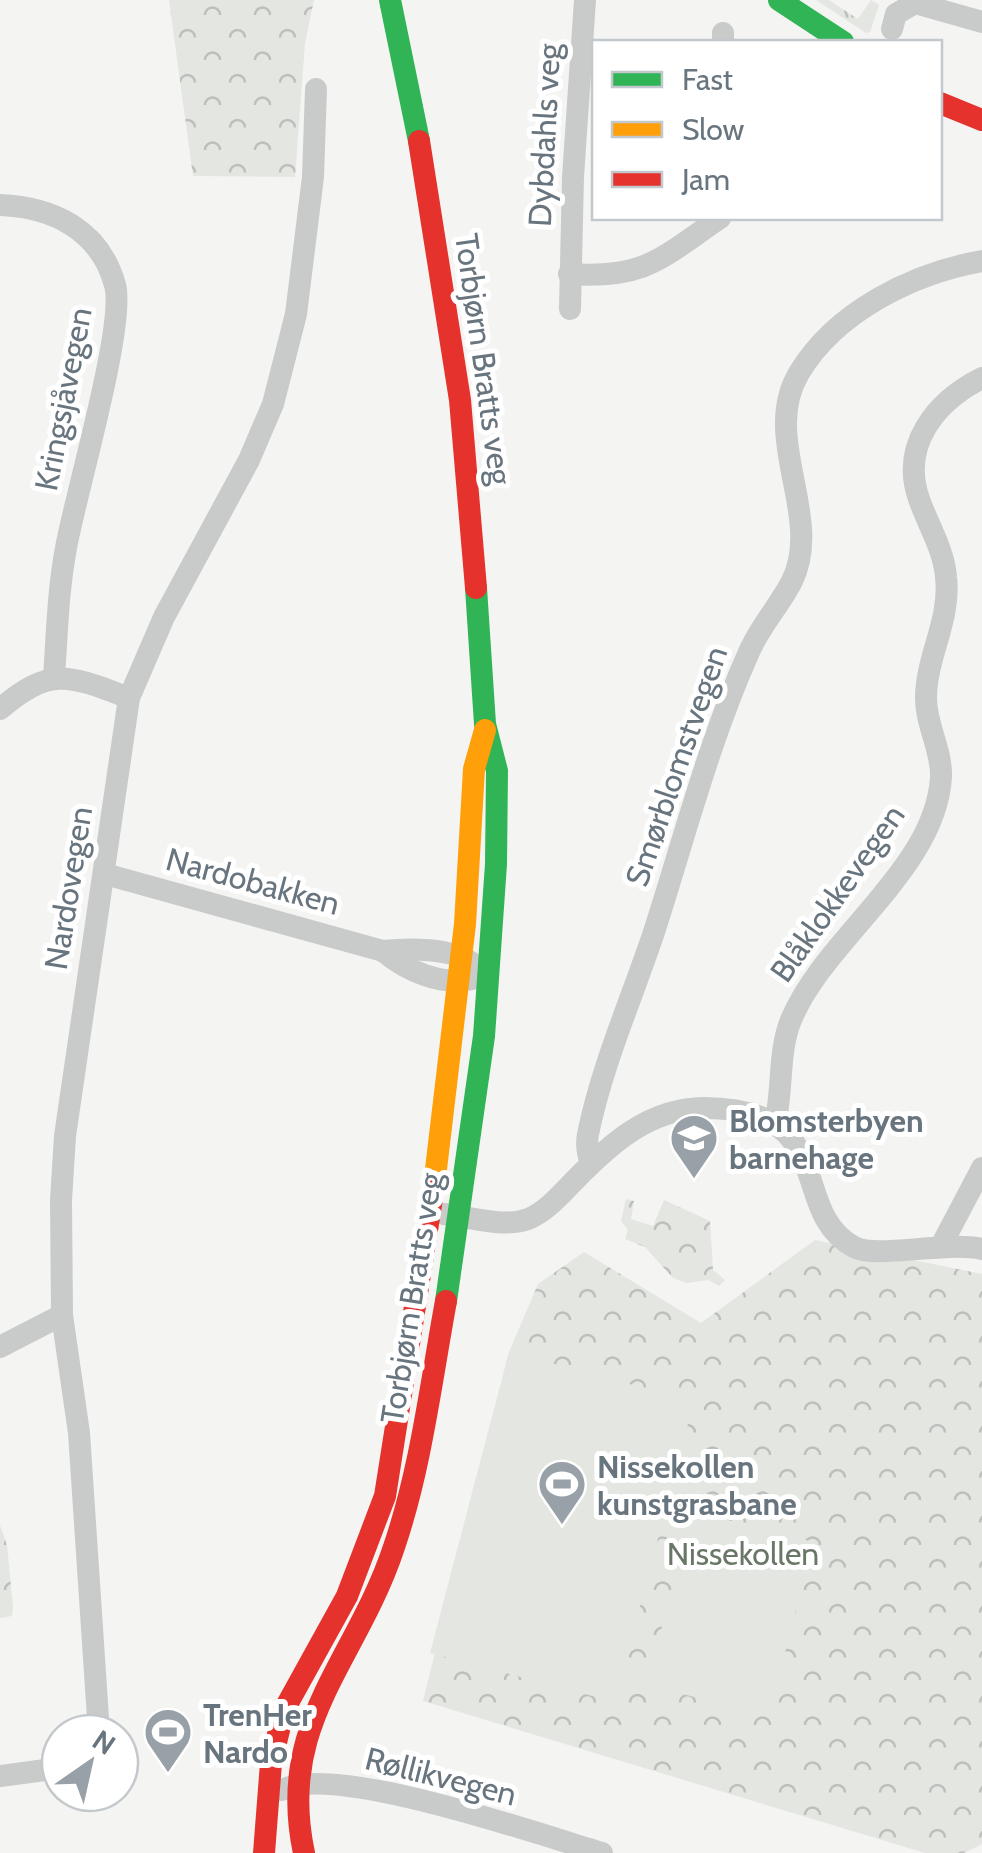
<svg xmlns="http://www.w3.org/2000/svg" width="982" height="1853" font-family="Cabin,sans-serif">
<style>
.grass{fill:url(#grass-tufts)}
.forest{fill:url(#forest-crowns)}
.garden{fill:#e4e6e1}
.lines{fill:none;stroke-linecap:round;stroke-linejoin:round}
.street{stroke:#c9caca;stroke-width:22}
.fast{stroke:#30b455;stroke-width:22}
.slow{stroke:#ff9f0a;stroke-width:22}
.jam{stroke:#e5322d;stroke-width:22}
.labels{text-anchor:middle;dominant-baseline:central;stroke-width:10;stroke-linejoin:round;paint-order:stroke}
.street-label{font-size:32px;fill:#68757f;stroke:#fff}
.poi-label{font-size:32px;font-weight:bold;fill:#68757f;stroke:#fff;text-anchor:start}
.park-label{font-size:32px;fill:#697766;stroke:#fff}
</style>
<defs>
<pattern id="grass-tufts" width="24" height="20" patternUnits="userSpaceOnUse" patternTransform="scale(2.5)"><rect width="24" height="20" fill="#e4e6e1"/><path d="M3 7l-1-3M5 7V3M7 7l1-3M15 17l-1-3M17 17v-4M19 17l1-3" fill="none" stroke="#bdbfbc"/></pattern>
<pattern id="forest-crowns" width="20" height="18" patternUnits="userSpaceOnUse" patternTransform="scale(2.5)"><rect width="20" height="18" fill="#e4e6e1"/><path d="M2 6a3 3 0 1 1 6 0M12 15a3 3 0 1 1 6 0" fill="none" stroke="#bdbfbc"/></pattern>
</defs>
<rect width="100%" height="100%" fill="#f4f4f3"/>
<polygon class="grass" points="816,0 829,0 858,19 871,0 879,5 870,32 866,33"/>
<g class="forest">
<polygon points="169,0 314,0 305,43 295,177 193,176"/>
<polygon points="626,1199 634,1201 631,1219 653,1226 664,1200 710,1221 713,1270 725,1280 719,1286 708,1280 687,1283 673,1278 645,1247 625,1239 628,1230 621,1221"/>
<polygon points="815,1240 982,1274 982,1844 964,1853 925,1853 423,1701 509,1352 538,1284 584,1252 701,1323"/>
<polygon points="0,1525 7,1545 13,1607 12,1616 0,1618"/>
</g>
<g class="garden">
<polygon points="509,1352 694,1401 615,1702 430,1653"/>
<polygon points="692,1511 813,1542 769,1716 647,1685"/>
</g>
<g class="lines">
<g class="street">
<polyline points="892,29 896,14 915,3 982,22"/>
<polyline points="723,33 723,42"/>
<path d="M 0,205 C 53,207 100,230 115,285 C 126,325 75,496 66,548 C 58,590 57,634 54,677"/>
<path d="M 569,274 C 645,279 660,259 720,218"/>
<polyline points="570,309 573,177 585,0"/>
<path d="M 0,709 C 51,666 69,675 129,698"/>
<path d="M 105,874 L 383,951 C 409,948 451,948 472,963"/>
<path d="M 383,951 C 407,971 441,986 472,979"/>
<path d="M 775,1124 C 783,1091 778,1051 791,1020 C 824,939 936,869 941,777 C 942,749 925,724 926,696 C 927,655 951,619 946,577 C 944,550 928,525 919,499 C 900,445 936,401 982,378"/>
<path d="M 591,1163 C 587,1153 586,1145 588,1134 C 602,1065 632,998 654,932 C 684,839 709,741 749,652 C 760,626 780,605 792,581 C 824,516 760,438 799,373 C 836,311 914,273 982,261"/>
<path d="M 444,1214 C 469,1217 504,1228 528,1219 C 546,1212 561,1194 575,1180 C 610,1144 650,1108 704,1108 C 842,1109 786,1210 854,1247 C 876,1259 945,1241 982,1249"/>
<polyline points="942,1244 982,1168"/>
<polyline points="0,1347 62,1315"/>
<polyline points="99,1733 79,1433 62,1315 61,1200 65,1136 129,698 164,617 249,460 273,404 296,314 313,177 316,89"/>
<polyline points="0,1776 60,1768"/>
<path d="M 282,1790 C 332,1762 541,1835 602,1853"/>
</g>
<g class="fast">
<polyline points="390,0 419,141"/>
<polyline points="779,0 843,42"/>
<polyline points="446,1301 484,1036 496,864 497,771 485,724 476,588"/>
</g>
<polyline class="slow" points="434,1186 465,924 474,769 485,730"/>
<g class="jam">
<polyline points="940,103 982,120"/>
<polyline points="419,141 460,400 476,588"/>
<polyline points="264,1853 271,1763 284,1710 347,1596 385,1496 434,1186"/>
<path d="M 304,1853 C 276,1722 356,1662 394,1547 C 421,1468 431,1382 446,1301"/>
</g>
</g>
<defs>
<g id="school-pin" transform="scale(2.5)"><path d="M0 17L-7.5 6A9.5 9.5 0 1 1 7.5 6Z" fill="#99a1a8" stroke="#fff"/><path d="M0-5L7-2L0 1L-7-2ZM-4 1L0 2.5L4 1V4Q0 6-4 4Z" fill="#fff"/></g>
<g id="stadium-pin" transform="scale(2.5)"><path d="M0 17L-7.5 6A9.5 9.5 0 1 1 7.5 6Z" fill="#99a1a8" stroke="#fff"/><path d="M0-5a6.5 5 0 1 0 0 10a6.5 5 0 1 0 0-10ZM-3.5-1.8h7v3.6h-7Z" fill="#fff"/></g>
</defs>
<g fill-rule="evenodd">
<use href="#school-pin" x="694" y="1138"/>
<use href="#stadium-pin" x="562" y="1484"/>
<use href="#stadium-pin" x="168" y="1732"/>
</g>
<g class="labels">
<g class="street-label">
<text transform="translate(544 135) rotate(-87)">Dybdahls veg</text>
<text transform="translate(484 359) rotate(82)">Torbjørn Bratts veg</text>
<text transform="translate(63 399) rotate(-79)">Kringsjåvegen</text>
<text transform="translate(676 766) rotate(-71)">Smørblomstvegen</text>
<text transform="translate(253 881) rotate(15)">Nardobakken</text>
<text transform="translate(68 888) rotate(-81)">Nardovegen</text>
<text transform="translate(837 893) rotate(-55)">Blåklokkevegen</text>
<text transform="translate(411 1298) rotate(-81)">Torbjørn Bratts veg</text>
<text transform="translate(441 1776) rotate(14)">Røllikvegen</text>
</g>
<g class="poi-label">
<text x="729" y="1120">Blomsterbyen<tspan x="729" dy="37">barnehage</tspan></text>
<text x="597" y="1466">Nissekollen<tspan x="597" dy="37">kunstgrasbane</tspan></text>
<text x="203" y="1714">TrenHer<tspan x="203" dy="37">Nardo</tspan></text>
</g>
<g class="park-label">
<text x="743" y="1553">Nissekollen</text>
</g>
</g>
<rect x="592" y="40" width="350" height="180" fill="#ffffff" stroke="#c3c8cc" stroke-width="2.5"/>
<rect x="612" y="72" width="50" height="15" fill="#30b455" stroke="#c3c8cc" stroke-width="2.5"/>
<text x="682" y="90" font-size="30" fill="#68757f">Fast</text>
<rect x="612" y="122" width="50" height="15" fill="#ff9f0a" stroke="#c3c8cc" stroke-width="2.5"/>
<text x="682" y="140" font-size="30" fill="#68757f">Slow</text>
<rect x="612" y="172" width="50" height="15" fill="#e5322d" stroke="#c3c8cc" stroke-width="2.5"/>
<text x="682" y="190" font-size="30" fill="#68757f">Jam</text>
<g transform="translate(90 1763) rotate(34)"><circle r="48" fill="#ffffff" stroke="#c3c8cc" stroke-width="2.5"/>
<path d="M0-8L18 38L0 25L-18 38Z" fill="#99a1a8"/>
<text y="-15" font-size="28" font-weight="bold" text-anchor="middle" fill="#68757f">N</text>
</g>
</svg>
